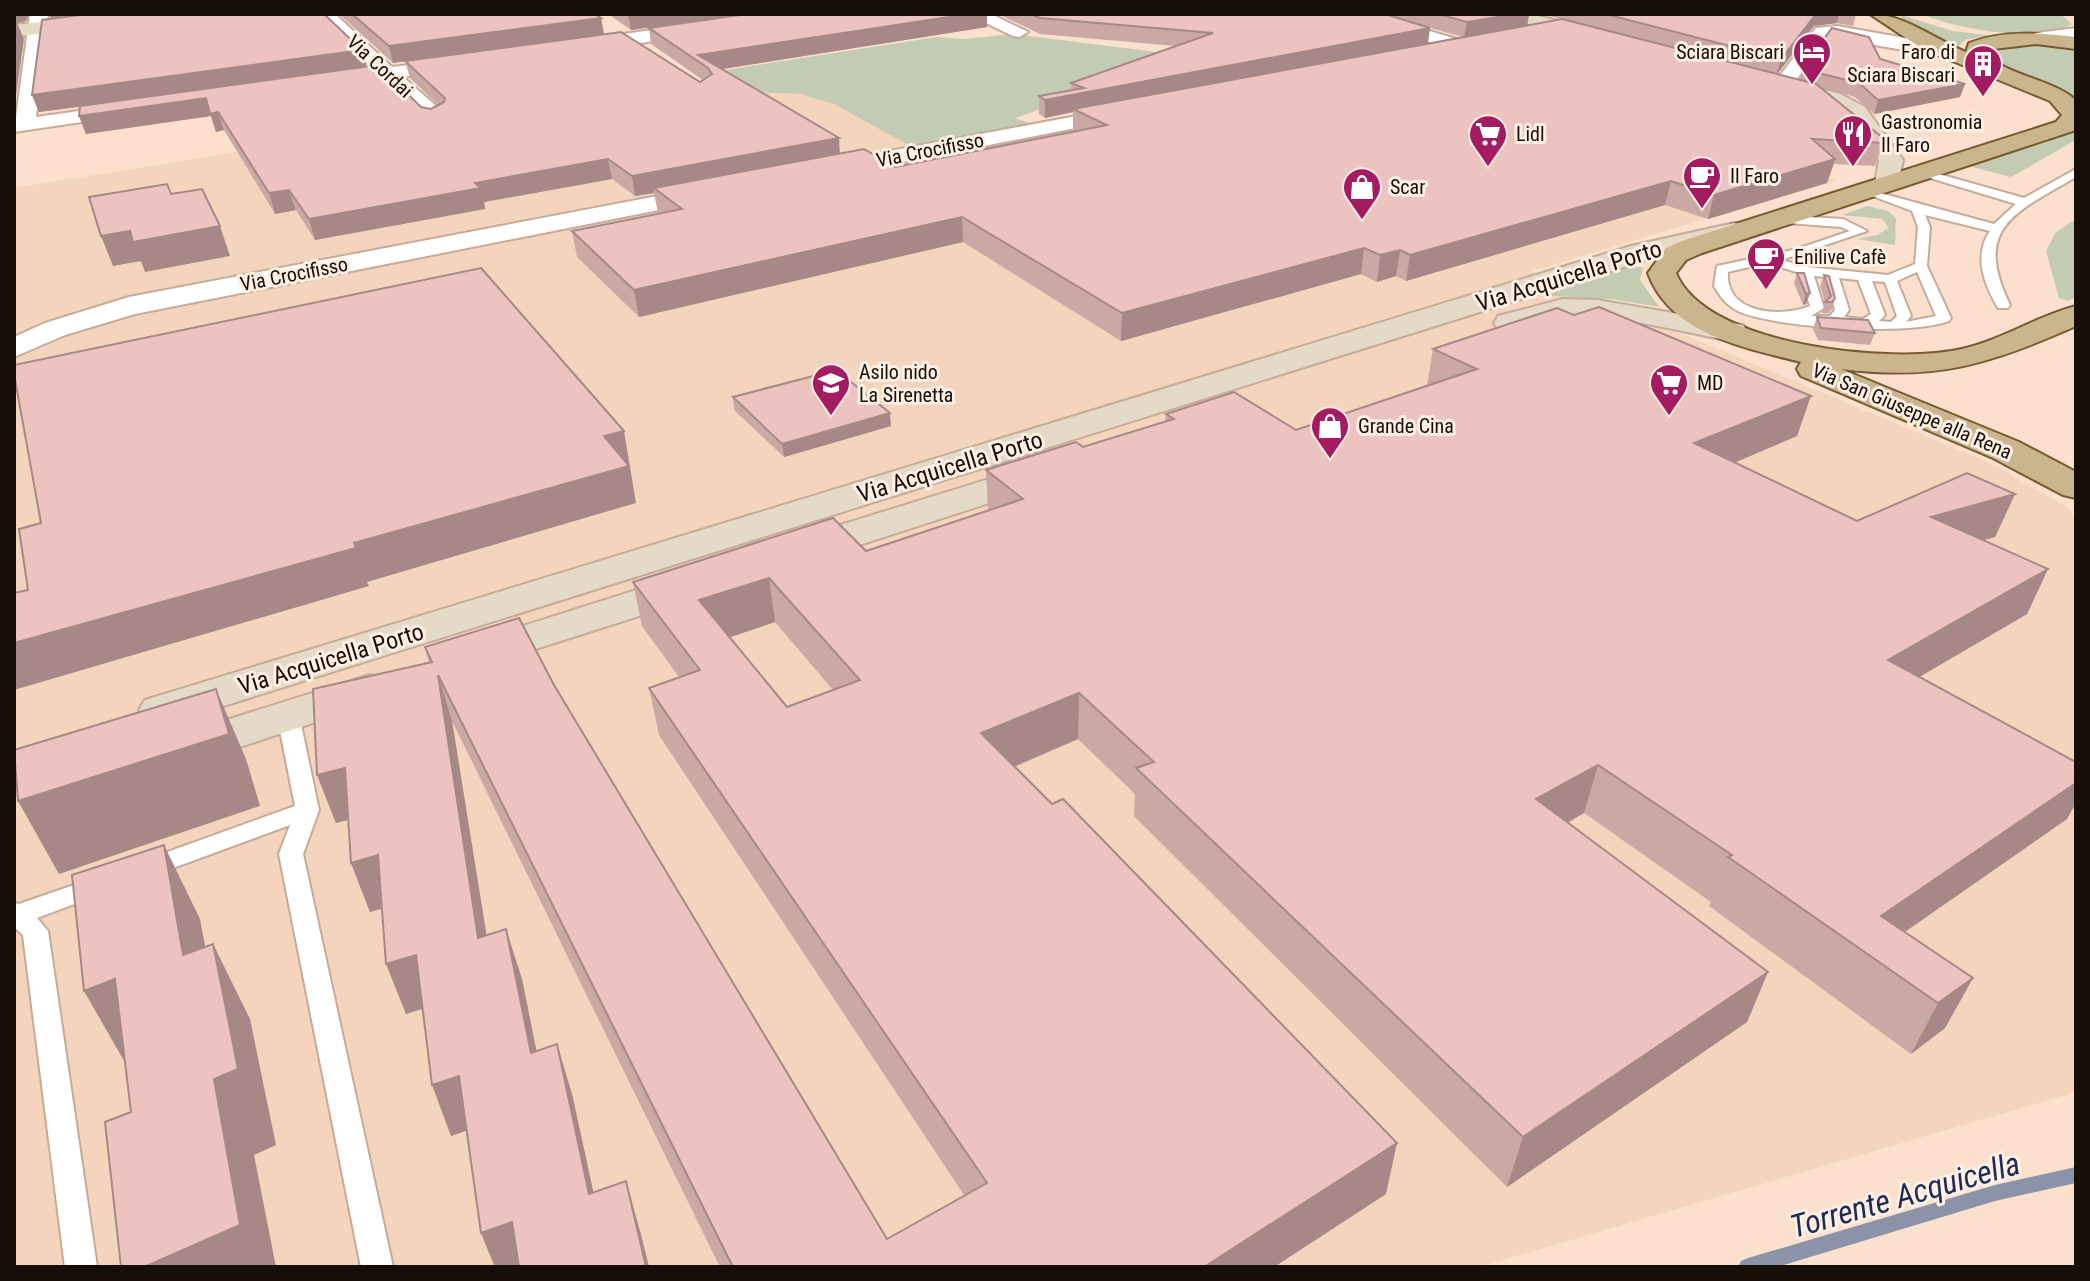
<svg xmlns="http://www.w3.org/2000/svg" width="2090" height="1281" font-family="'Roboto Condensed',sans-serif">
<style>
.built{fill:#f4d4bc}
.green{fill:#c3ccb3}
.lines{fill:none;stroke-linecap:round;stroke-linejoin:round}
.stream{fill:#8a93a8;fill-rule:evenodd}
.lane-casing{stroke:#c5ac9a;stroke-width:4}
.street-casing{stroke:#c5ac9a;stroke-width:4}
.secondary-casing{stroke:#c5ac9a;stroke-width:4}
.primary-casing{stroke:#765a30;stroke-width:4}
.lane{fill:#fff;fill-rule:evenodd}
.street{fill:#fff;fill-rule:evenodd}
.secondary{fill:#e5dac7;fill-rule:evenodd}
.primary{fill:#cbb58f;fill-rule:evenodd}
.wall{fill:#cca8a4;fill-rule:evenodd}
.shaded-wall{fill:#a68886}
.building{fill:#edc3bf;stroke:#a68886;stroke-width:2;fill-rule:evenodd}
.labels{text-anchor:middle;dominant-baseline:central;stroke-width:6;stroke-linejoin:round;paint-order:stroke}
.far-poi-label{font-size:20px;fill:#170e08;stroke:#ffefe4;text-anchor:start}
.far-street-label{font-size:20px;fill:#170e08;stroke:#ffefe4}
.street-label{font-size:24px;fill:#170e08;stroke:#ffefe4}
.near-water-label{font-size:32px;font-style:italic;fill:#1a2c56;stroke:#ffefe4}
</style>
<rect width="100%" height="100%" fill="#fae0cd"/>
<polygon class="built" points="729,91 800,94 834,104 921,152 1135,111 1751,157 1836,180 1532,271 1988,462 2069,508 2076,521 2076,1092 1479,1267 14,1267 14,188 480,113"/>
<g class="green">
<polygon points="1898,14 1953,31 1994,36 1967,39 1955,48 1914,29"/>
<path d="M 1922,14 L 2060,14 L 2072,24 C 2039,44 1956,29 1922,14 Z"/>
<polygon points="1012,34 1156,52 1095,90 1015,118 1032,124 910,146 834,104 800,94 729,91 699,74 937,37 964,39"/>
<polygon points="2041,44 2076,47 2076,100 2010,72 1987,54 1990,49"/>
<polygon points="2076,131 2076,140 2011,177 1969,166"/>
<polygon points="1867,206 1888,211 1896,218 1895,245 1857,239 1877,235 1889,228 1882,219 1842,215"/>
<polygon points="2076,219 2076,297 2068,301 2059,298 2046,251 2056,232"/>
<polygon points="1630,265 1643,268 1640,280 1659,307 1611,299 1533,295"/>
</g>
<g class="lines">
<polygon class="stream" points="2076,1167 2076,1183 1995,1201 1777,1267 1738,1267 1741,1261 1748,1258 1995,1185"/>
<g class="lane-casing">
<g id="lane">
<path d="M 1921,169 L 2024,198 L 2076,169 L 2076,177 C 2015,213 1972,227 2010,305 L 2008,308 L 1998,308 C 1984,284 1973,256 1990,231 L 1925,215 L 1930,227 L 1927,266 L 1951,318 L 1949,321 C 1910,336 1779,328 1740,312 C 1727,306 1721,298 1714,286 L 1717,266 L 1797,249 L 1850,231 L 1841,227 L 1774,222 L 1772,219 L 1778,215 L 1843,219 L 1867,231 L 1781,260 L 1807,267 L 1888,275 L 1915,264 L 1918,227 L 1912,211 L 1862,192 L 1862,188 L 1994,224 L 2016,204 L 1917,174 L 1915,172 ZM 1766,263 L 1800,273 L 1810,306 C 1780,318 1725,314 1728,272 ZM 1917,272 L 1936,316 L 1906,322 L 1911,316 L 1897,281 ZM 1814,276 L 1826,277 L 1835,310 L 1830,316 L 1811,316 L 1824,308 ZM 1839,278 L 1858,280 L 1871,314 L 1863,319 L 1844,317 L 1849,310 ZM 1872,281 L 1885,282 L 1897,316 L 1891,322 L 1879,321 L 1885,315 Z"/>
<polygon points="288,708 299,715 319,810 303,854 393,1267 361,1267 279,854 290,825 146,878 137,875 134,869 137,863 295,806 277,715"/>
<polygon points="100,876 109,879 112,885 109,891 37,918 48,931 97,1267 65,1267 23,935 14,927 14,903 19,904"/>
</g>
</g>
<g class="street-casing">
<g id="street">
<polygon points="30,14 48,14 36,117 136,103 146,109 143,113 14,132"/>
<polygon points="316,14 335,14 392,67 471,58 471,66 403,77 444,113 447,118 444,123 428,123 384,80 321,86 318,82 321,78 373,69"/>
<polygon points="765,14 810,14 801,19 574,53 565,47 574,41"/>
<polygon points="967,14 991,14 1028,32 1019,37 1013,36"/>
<polygon points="1345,14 1372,14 1470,43 1472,47 1470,51 1456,51"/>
<polygon points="1837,26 1945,45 1954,51 1945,57 1827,37 1790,89 1776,89 1773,85 1816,28"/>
<polygon points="2076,28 2076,38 2036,43 2027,38 2036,33"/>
<polygon points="1130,106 1141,112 1137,116 826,177 814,170 826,163"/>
<polygon points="710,186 719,188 722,193 719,198 135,314 65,335 14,357 14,337 45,323 129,297"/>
</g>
</g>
<g class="secondary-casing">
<g id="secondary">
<polygon points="108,14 161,14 152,19 14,37 14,25"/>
<polygon points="1501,14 1531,14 1607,34 1610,38 1600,44 1504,18"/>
<polygon points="1783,79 1840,94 1865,107 1903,160 1897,188 1879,188 1875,183 1879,160 1849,117 1824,104 1776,89 1773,85"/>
<polygon points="1734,223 1744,225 1748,231 1744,237 1649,259 179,720 162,725 145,720 139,710 145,700 1631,246"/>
<path d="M 1563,299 L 1597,300 L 1732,323 L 1743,325 L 1748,332 L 1743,339 L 1732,341 C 1685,333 1611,312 1565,317 C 1542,320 1521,335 1498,330 L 1494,323 L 1498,316 Z"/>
<polygon points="1044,462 1057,465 1063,473 1057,481 807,562 793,565 779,562 773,553 779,544"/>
<polygon points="693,572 708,576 714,585 708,594 473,669 457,665 451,656 457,647"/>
<polygon points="370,675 386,679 393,689 386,699 176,768 159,763 152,752 159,741"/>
</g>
</g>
<g class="primary-casing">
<path id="primary" d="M 1870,14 C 1904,14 1934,39 1966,52 L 1969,43 C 2003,30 2041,33 2076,37 L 2076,49 L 2036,44 L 1985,50 L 1985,54 C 2011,77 2049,78 2076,100 L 2076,130 L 1702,253 L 1686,260 L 1676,273 C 1706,347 1894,365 1962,349 C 2002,340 2037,316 2076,306 L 2076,326 C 1989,364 1937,381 1841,369 L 2019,442 L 2076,472 L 2076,498 L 2063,495 L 1993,458 L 1801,376 L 1797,369 L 1801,362 C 1745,348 1670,334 1648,273 L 1666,248 L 1682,241 L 2056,122 L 2062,115 L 2050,101 L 1921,48 Z"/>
</g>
<use href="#lane" class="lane"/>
<use href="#street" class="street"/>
<use href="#secondary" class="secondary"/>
<use href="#primary" class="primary"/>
</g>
<g class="wall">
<path d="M 339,14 L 595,14 L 604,34 L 700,82 L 703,80 L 651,44 L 649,28 L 747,14 L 987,14 L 987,27 L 721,69 L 840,153 L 895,167 L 1073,131 L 1073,112 L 1045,118 L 1039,114 L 1039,96 L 1071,90 L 1071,83 L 1176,46 L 1040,34 L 998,14 L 1529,14 L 1527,26 L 1571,22 L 1543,14 L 1856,14 L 1853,26 L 1837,23 L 1814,26 L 1777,74 L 1799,80 L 1802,69 L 1880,59 L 1965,84 L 1960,97 L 1874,114 L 1855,97 L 1821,88 L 1883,143 L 1875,166 L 1834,164 L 1827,183 L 1708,219 L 1665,205 L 1406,281 L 1396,276 L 1377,282 L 1361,274 L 1121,341 L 963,242 L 639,317 L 577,257 L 572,231 L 659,214 L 658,213 L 654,193 L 635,196 L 612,179 L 484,202 L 485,209 L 315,240 L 296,210 L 275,214 L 224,130 L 216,132 L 211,116 L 86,134 L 79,116 L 80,107 L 39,112 L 32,95 L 366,67 L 421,107 L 431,109 L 438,105 L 410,78 L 405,61 L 393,63 ZM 1423,26 L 1463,37 L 1428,44 Z"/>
<polygon points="608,14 743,14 631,30"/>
<polygon points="1797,273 1810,293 1806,304 1803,305 1794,283"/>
<polygon points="1824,275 1835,298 1832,309 1829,313 1822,313 1825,302 1820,286"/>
<polygon points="1817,317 1875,333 1870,345 1818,340 1813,329"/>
<path d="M 1433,349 L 1797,436 L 1734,463 L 1857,521 L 2015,494 L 1995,537 L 1984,540 L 2048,569 L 2027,614 L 1919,677 L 2067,819 L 1905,932 L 1973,978 L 1945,1028 L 1911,1054 L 1709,906 L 1711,902 L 1584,813 L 1568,823 L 1768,972 L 1747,1022 L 1507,1187 L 1134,816 L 1135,794 L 1078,739 L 1015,767 L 1386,1194 L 1274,1267 L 720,1267 L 452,721 L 486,935 L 522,979 L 536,1051 L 572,1094 L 593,1193 L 640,1231 L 649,1267 L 495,1267 L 481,1233 L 466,1130 L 451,1136 L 422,1009 L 406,1014 L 382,909 L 370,912 L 351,863 L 348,820 L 336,823 L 317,775 L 429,663 L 425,647 L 554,685 L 887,1239 L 964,1195 L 659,735 L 649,688 L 679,677 L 642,626 L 633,582 L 866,551 L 988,511 L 986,470 L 1083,447 L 1165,421 L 1166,414 L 1296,430 L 1427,386 ZM 775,622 L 833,690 L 787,707 L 730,637 Z"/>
<polygon points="733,397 891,426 784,457 734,410"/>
</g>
<g class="shaded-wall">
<polygon points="14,14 29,14 26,21 17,23 24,39 14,110"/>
<polygon points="49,14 82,14 51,18"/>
<polygon points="628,14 743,14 631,30"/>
<polygon points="966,14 987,14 987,27 710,71 698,55"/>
<polygon points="1516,14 1529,14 1527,27 1464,38 1467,22"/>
<polygon points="1816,14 1839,14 1837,23 1814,26 1776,76 1781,59"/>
<polygon points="601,18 604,34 393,63 389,46"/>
<polygon points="1430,28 1428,44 1073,109 1073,112 1045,118 1045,100"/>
<polygon points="362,50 366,67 39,112 32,95"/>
<polygon points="1965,84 1960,97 1874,114 1878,100"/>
<polygon points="206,98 218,112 224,130 216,132 211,116 86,134 79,116"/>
<polygon points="839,138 840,157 654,188 654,193 635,196 632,176"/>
<polygon points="608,159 612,179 484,202 485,209 315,240 309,219 475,183"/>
<polygon points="1835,159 1827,183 1708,219 1714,195"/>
<polygon points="1671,181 1665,205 1406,281 1410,255"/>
<polygon points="289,190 296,210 275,214 269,193"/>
<polygon points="962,217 963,242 639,317 634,290"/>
<polygon points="220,226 230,256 145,272 141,261 113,266 101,236 130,231"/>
<polygon points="1364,248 1361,274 1121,341 1122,313"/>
<polygon points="1400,250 1396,276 1377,282 1380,255"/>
<polygon points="1810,293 1806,304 1803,305 1806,294"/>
<polygon points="1811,396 1797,436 1682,485 1694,443"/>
<polygon points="890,413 891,426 784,457 782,444"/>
<polygon points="624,431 636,503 367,582 369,586 14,690 14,643 354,543 604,436"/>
<polygon points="2015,494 1995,537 1913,560 1931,517"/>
<polygon points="2048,569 2027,614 1868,707 1888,660"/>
<polygon points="769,578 775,622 707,645 699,600"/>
<polygon points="438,675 452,721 495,987 478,938"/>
<polygon points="216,689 246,759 260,806 59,874 18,801"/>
<polygon points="1079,693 1078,739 982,780 981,733"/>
<polygon points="1598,765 1584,813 1523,847 1536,799"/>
<polygon points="345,768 363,816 336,823 317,775"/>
<polygon points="2076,783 2076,803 2067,819 1870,956 1881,916"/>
<polygon points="164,845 200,919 221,1030 183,955"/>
<polygon points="378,855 396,904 370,912 351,863"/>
<polygon points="506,929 522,979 547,1103 531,1053"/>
<polygon points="213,944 250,1019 276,1145 254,1155 276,1267 144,1267 214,1079"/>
<polygon points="416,955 434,1005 406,1014 386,964"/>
<polygon points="1768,972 1747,1022 1507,1187 1523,1137"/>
<polygon points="1973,978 1945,1028 1911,1054 1938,1003"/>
<polygon points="115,979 127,1066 84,991"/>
<polygon points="557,1044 572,1094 605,1245 589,1194"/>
<polygon points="459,1076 477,1127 451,1136 432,1085"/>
<polygon points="1397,1143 1386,1194 1274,1267 1204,1267"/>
<polygon points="626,1181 640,1231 649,1267 646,1267"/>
<polygon points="512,1222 529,1267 495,1267 481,1233"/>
</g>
<g class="building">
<polygon points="88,14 324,14 362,50 32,95 42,20"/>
<polygon points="352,14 595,14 601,18 389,46"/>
<polygon points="747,14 969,14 698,55 839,138 632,176 608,159 475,183 481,188 309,219 289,190 269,193 218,112 210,114 206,98 79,116 80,106 378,65 421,107 431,109 444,102 445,98 405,61 621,32 700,82 712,74 708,68 649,28"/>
<polygon points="1031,14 1385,14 1430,28 1045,100 1039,96 1084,88 1071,83 1213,33 1040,18"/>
<polygon points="1438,14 1516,14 1467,22"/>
<polygon points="1605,14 1816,14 1781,59"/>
<polygon points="1562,19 1816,84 1883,138 1883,143 1812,139 1835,159 1714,195 1671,181 1410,255 1400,250 1380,255 1364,248 1122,313 962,217 634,290 572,231 682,209 654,188 864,149 895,167 1107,125 1073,109"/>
<polygon points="14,23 17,23 14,45"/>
<polygon points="1832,28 1869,37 1880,59 1965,84 1878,100 1859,83 1802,69"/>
<polygon points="167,184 171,194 202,189 220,226 133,242 130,231 101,236 89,197"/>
<polygon points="481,268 624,431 604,436 629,466 354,543 356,548 14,643 14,593 28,590 19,529 41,523 14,374 14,365"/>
<polygon points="1797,273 1804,273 1810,293 1806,294"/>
<polygon points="1824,275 1829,276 1835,298 1832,302 1825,302 1831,296"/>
<path d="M 1599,307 L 1811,396 L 1694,443 L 1857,521 L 1967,473 L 2015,494 L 1931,517 L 2048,569 L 1888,660 L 2076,762 L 2076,783 L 1881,916 L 1973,978 L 1938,1003 L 1728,857 L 1732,855 L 1598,765 L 1536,799 L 1768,972 L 1523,1137 L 1136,768 L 1154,762 L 1079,693 L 981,733 L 1052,804 L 1063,799 L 1397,1143 L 1204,1267 L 733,1267 L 438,675 L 478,938 L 506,929 L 531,1053 L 557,1044 L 589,1194 L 626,1181 L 646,1267 L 519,1267 L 512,1222 L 481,1233 L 459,1076 L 432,1085 L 416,955 L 386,964 L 378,855 L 351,863 L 345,768 L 317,775 L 313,689 L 432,662 L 425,647 L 519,618 L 554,685 L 887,1239 L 987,1183 L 649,688 L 700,670 L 633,582 L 833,518 L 866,551 L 1023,499 L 986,470 L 1076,442 L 1083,447 L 1174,419 L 1166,414 L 1234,392 L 1296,430 L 1477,369 L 1433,349 L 1557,308 L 1574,315 ZM 769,578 L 860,680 L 787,707 L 699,600 Z"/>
<polygon points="1817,317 1868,320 1875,333 1821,328"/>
<polygon points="836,370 890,413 782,444 733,397"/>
<polygon points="216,689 229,734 18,801 14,750"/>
<polygon points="164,845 183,955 213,944 238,1069 214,1079 240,1225 144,1267 121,1267 105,1122 131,1112 115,979 84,991 72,875"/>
</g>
<defs>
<g id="hotel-pin" transform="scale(2)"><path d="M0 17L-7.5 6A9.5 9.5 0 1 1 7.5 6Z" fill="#a51b61" stroke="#ffefe4"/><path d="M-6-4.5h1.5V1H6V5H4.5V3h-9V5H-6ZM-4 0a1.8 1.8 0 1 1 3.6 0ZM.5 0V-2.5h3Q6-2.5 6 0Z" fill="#fff"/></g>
<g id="building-pin" transform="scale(2)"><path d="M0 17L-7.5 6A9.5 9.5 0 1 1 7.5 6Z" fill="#a51b61" stroke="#ffefe4"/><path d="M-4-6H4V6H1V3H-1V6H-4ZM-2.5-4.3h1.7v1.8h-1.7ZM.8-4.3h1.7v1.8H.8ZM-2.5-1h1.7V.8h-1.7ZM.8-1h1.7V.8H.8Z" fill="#fff"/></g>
<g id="supermarket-pin" transform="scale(2)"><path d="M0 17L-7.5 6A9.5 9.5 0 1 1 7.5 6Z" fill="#a51b61" stroke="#ffefe4"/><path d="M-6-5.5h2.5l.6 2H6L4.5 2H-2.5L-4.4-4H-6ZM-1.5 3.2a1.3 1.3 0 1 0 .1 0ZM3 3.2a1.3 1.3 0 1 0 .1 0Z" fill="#fff"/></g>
<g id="restaurant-pin" transform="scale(2)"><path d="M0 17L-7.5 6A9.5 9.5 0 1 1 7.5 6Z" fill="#a51b61" stroke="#ffefe4"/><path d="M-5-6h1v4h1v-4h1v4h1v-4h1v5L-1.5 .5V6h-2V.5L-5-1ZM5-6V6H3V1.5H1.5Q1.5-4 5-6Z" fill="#fff"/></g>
<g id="cafe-pin" transform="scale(2)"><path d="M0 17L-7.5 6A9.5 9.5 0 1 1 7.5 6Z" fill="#a51b61" stroke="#ffefe4"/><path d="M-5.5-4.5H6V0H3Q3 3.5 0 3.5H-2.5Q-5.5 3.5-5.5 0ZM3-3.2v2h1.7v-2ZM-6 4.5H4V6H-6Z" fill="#fff"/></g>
<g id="shop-pin" transform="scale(2)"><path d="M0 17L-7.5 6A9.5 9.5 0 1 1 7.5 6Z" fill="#a51b61" stroke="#ffefe4"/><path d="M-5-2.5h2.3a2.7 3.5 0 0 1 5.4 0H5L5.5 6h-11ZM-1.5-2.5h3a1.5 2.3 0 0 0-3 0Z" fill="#fff"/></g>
<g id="school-pin" transform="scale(2)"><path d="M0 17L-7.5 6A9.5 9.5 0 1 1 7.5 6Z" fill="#a51b61" stroke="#ffefe4"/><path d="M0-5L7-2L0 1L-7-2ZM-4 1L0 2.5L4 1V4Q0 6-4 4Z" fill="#fff"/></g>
</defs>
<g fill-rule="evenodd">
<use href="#hotel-pin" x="1812" y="52"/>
<use href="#building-pin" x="1983" y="64"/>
<use href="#supermarket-pin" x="1488" y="134"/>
<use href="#restaurant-pin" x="1853" y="134"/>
<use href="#cafe-pin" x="1702" y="176"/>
<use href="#shop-pin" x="1362" y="187"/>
<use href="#cafe-pin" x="1766" y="257"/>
<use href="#school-pin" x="831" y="383"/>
<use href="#supermarket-pin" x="1669" y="383"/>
<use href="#shop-pin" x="1330" y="426"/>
</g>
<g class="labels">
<g class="far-poi-label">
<text x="1784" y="52" text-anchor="end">Sciara Biscari</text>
<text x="1955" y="52" text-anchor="end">Faro di<tspan x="1955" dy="23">Sciara Biscari</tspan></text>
<text x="1881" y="122">Gastronomia<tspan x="1881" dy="23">Il Faro</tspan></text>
<text x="1516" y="134">Lidl</text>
<text x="1730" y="176">Il Faro</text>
<text x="1390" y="187">Scar</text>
<text x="1794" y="257">Enilive Cafè</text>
<text x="859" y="372">Asilo nido<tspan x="859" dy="23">La Sirenetta</tspan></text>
<text x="1697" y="383">MD</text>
<text x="1358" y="426">Grande Cina</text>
</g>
<g class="far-street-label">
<text transform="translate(380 66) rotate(43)">Via Cordai</text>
<text transform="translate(930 150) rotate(-11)">Via Crocifisso</text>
<text transform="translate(294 274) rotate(-11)">Via Crocifisso</text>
<text transform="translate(1912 411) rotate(23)">Via San Giuseppe alla Rena</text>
</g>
<g class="street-label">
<text transform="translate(1569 276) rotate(-17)">Via Acquicella Porto</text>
<text transform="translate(950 467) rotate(-17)">Via Acquicella Porto</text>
<text transform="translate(331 659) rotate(-17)">Via Acquicella Porto</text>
</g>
<g class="near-water-label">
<text transform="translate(1905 1195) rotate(-16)">Torrente Acquicella</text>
</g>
</g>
<rect width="2090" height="1281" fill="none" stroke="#170e08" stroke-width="32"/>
</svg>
